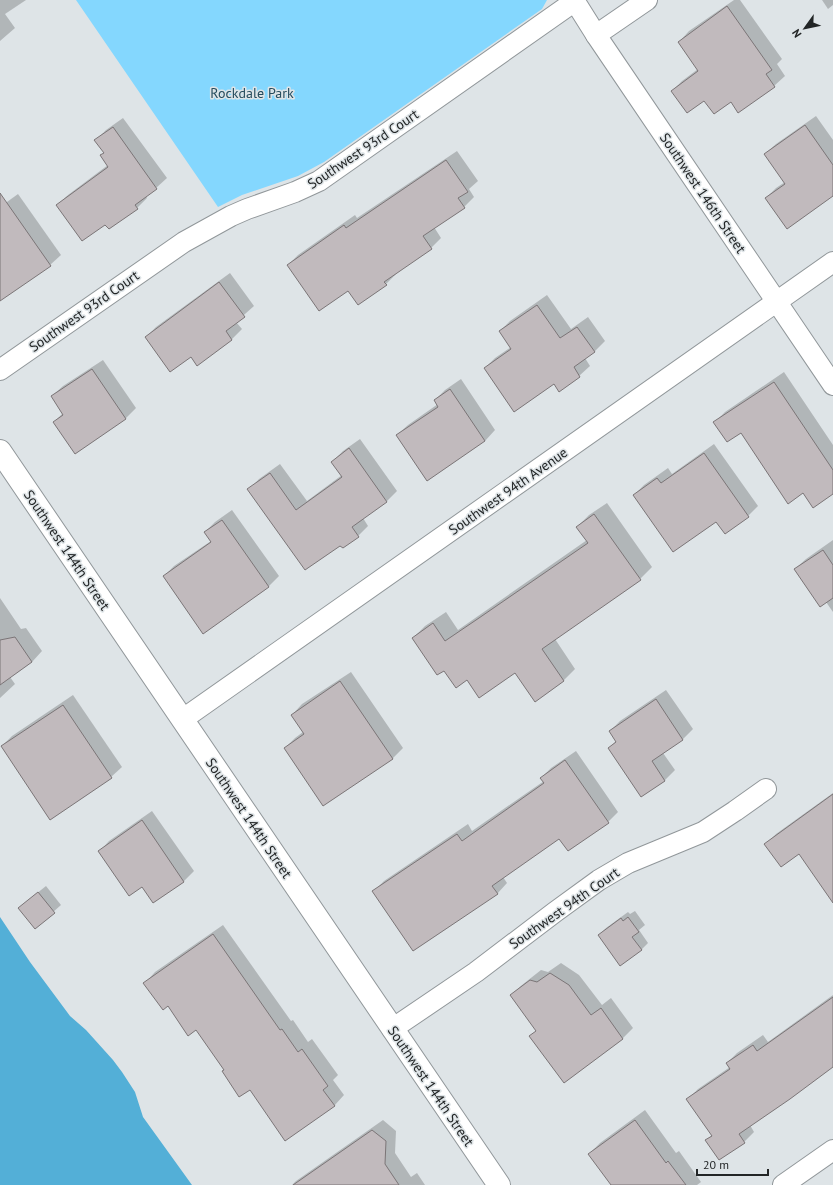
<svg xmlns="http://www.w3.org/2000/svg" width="833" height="1185" font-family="'PT Sans',sans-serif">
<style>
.green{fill:#84d7fe}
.water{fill:#53afd7}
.shadow{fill:#0003}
.building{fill:#c1babd;stroke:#7b7577}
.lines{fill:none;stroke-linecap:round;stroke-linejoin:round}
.street-casing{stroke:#91979a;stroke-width:22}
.secondary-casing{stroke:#91979a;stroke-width:24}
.street{stroke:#fff;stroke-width:20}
.secondary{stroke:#fff;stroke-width:22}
.labels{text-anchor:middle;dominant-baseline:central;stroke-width:3;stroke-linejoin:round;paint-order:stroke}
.park-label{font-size:14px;fill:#254c5e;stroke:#dee4e7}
.street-label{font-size:14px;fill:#222526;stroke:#dee4e7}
</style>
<rect width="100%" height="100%" fill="#dee4e7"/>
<polygon class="green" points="76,0 547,0 542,9 324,162 298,176 242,195 218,207"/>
<polygon class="water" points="0,917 30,962 70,1016 86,1030 113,1060 122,1072 135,1092 143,1117 192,1185 0,1185"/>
<g class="shadow">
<polygon points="0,0 26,0 5,14 15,28 0,41"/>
<polygon points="734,0 740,0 782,59 777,64 785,76 774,86 738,111 731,101 705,100 672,91 682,81 698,69 679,42 689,31"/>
<polygon points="822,0 833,0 833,5 828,9"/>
<polygon points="816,116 833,140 833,195 766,198 776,188 785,182 765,154 776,144"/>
<polygon points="123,118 167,178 156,188 146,196 147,198 137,208 105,223 57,205 68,195 108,165 101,155 105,152 96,140 106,130"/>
<polygon points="457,151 478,181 469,189 474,197 464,207 434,227 441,238 431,248 395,273 396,274 386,284 348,289 288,265 298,255 355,215 357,218"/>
<polygon points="18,194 61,255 50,265 0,300 0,207"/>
<polygon points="230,273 254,306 236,322 242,329 232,339 197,364 191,356 146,337 156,327"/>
<polygon points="547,295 571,329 588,317 605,341 595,351 585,358 590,366 579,376 559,390 554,383 485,368 495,358 511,347 500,331 510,321"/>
<polygon points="103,360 136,408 125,419 54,422 63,413 52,396 63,386"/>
<polygon points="784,372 833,445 833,493 804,492 741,432 715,422 725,412"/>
<polygon points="461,379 495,430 485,441 397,435 408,425 438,404 435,400 445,390"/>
<polygon points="360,439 397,491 387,501 363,518 368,526 358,536 343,547 249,490 259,479 280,464 307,501 342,475 332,462 343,451"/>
<polygon points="714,444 758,506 748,516 716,520 634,495 644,485 668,468 672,474"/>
<polygon points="607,503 652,567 640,579 555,639 575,669 563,681 515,672 467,679 444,669 413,638 425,626 446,612 458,630 587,540 577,527 589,515"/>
<polygon points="232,510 279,576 269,586 204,632 164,576 174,566 211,541 205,532 215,522"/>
<polygon points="833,540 833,612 826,602 795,569 806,559"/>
<polygon points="0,598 21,629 26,628 42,651 32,662 10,677 15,684 0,698"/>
<polygon points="351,672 403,748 392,759 285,748 295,738 303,732 292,715 302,704"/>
<polygon points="666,690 693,729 683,739 663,753 675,770 664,781 609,748 616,741 610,731 620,721"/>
<polygon points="73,695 122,767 111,777 2,746 12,736"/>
<polygon points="576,751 618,812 608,822 559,837 503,877 507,883 497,894 374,891 384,881 468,824 472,831 544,781 541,778 551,768"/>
<polygon points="833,793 833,900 799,853 766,844 776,834"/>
<polygon points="152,811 194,871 184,881 154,902 142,886 99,852 109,841"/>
<polygon points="46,886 61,905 35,928 26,902"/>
<polygon points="635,911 645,925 639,930 648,943 641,950 599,935 606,928 628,912 630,914"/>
<polygon points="223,925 291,1021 293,1020 308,1042 312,1039 338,1075 333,1080 344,1095 334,1106 250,1089 225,1069 196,1028 145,983 155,972"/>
<polygon points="561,963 579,975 602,1005 611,998 633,1028 623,1038 564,1082 531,1036 537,1030 511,995 522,985 541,970 548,972"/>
<polygon points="833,995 833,1065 750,1125 754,1132 744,1142 706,1140 712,1135 688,1099 698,1089 730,1067 727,1063 737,1053 763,1035 768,1042"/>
<polygon points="645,1110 676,1153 679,1151 701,1182 697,1185 612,1185 589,1154 600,1143"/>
<polygon points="383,1120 396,1131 395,1153 411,1177 417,1173 425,1185 292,1185 296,1181"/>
</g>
<g class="building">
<polygon points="727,6 772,70 766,74 775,87 738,113 731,102 714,114 704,101 687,113 671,91 698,71 678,42"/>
<polygon points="805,125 833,165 833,196 787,229 765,198 785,184 764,154"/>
<polygon points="113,127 157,189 135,205 138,209 109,229 105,225 82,241 56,205 108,167 100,155 104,153 94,140"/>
<polygon points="446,160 468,192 458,198 465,208 423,236 432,249 384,282 387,285 358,305 348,291 319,311 287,265 344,225 346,228"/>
<polygon points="0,193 51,266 0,301"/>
<polygon points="219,282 245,317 226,331 232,340 197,366 191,357 170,372 145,337"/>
<polygon points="537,305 560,338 577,327 595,352 574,367 580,377 559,392 554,384 514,412 484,368 511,349 499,331"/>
<polygon points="92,369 126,419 75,454 53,422 63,415 51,396"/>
<polygon points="774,382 833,470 833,494 813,508 803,493 788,504 741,433 727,442 713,422"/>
<polygon points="450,389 485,441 427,481 396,435 438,407 434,400"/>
<polygon points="349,448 387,502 352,527 359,537 343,548 340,546 305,570 247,489 270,473 296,510 342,477 331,462"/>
<polygon points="704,453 749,517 725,534 716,522 673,552 633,495 657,478 661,483"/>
<polygon points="594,514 641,580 542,649 564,681 535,702 515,673 479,698 467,680 456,688 444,671 437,675 412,638 433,623 445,641 479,618 588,543 576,527"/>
<polygon points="222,520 269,587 203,634 163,576 211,542 204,532"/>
<polygon points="823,550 833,565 833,598 820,607 794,569"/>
<polygon points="15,637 32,662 0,685 0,640"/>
<polygon points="340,681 393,759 323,806 284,748 304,734 291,715"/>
<polygon points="656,699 683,740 652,761 665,781 641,797 608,748 616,742 609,731"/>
<polygon points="63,705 112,778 50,820 1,746"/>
<polygon points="565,760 609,823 568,851 559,839 492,886 498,894 413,951 372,891 457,834 462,841 544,783 540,778"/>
<polygon points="833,794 833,903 799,854 781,867 764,844"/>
<polygon points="142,820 184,882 153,903 142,887 129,896 98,851"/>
<polygon points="38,892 55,913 35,929 18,908"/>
<polygon points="628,917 639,932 632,937 642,950 620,966 598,935 621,918 623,921"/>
<polygon points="213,934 280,1030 282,1029 298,1052 302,1049 328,1086 323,1090 335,1106 285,1141 250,1090 239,1097 222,1071 224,1070 196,1030 188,1036 168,1006 163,1010 143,983"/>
<polygon points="550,973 569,985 591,1015 601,1008 623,1039 564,1083 529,1036 536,1031 510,995 530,980 537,982"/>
<polygon points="833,997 833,1067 790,1099 739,1134 745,1143 719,1160 705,1140 712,1136 686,1099 730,1069 726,1063 753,1045 757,1051"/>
<polygon points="635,1120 666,1163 668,1161 686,1185 611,1185 588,1154"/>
<polygon points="372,1130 386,1141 385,1164 399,1185 293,1185"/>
</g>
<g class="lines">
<g class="street-casing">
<g id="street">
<polyline points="574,0 596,35 833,385"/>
<polyline points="596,35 647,0"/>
<polyline points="0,370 184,242 231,216 247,209 295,192 319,181 575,1"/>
<polyline points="183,719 833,262"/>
<polyline points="392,1029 476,972 555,912 599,880 628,863 703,832 735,811 766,789"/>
<polyline points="783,1185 833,1150"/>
</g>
</g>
<g class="secondary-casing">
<polyline id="secondary" points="0,451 499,1185"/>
</g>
<use href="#street" class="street"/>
<use href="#secondary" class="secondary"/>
</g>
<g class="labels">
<g class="park-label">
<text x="252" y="93">Rockdale Park</text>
</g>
<g class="street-label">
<text transform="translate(363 149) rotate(-34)">Southwest 93rd Court</text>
<text transform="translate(703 193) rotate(56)">Southwest 146th Street</text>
<text transform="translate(84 311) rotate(-35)">Southwest 93rd Court</text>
<text transform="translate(508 491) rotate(-35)">Southwest 94th Avenue</text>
<text transform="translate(67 550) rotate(56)">Southwest 144th Street</text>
<text transform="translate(249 818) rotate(56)">Southwest 144th Street</text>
<text transform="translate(564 908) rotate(-35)">Southwest 94th Court</text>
<text transform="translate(431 1086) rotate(56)">Southwest 144th Street</text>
</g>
</g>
<g transform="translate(805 28) rotate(237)" stroke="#dee4e7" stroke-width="3" paint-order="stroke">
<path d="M0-3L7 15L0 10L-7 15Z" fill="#222526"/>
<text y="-6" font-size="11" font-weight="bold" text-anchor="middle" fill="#222526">N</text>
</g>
<path d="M697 1169v6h71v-6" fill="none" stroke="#222526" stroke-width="2"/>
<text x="703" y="1169" font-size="12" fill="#222526" stroke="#dee4e7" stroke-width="3" paint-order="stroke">20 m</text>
</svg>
